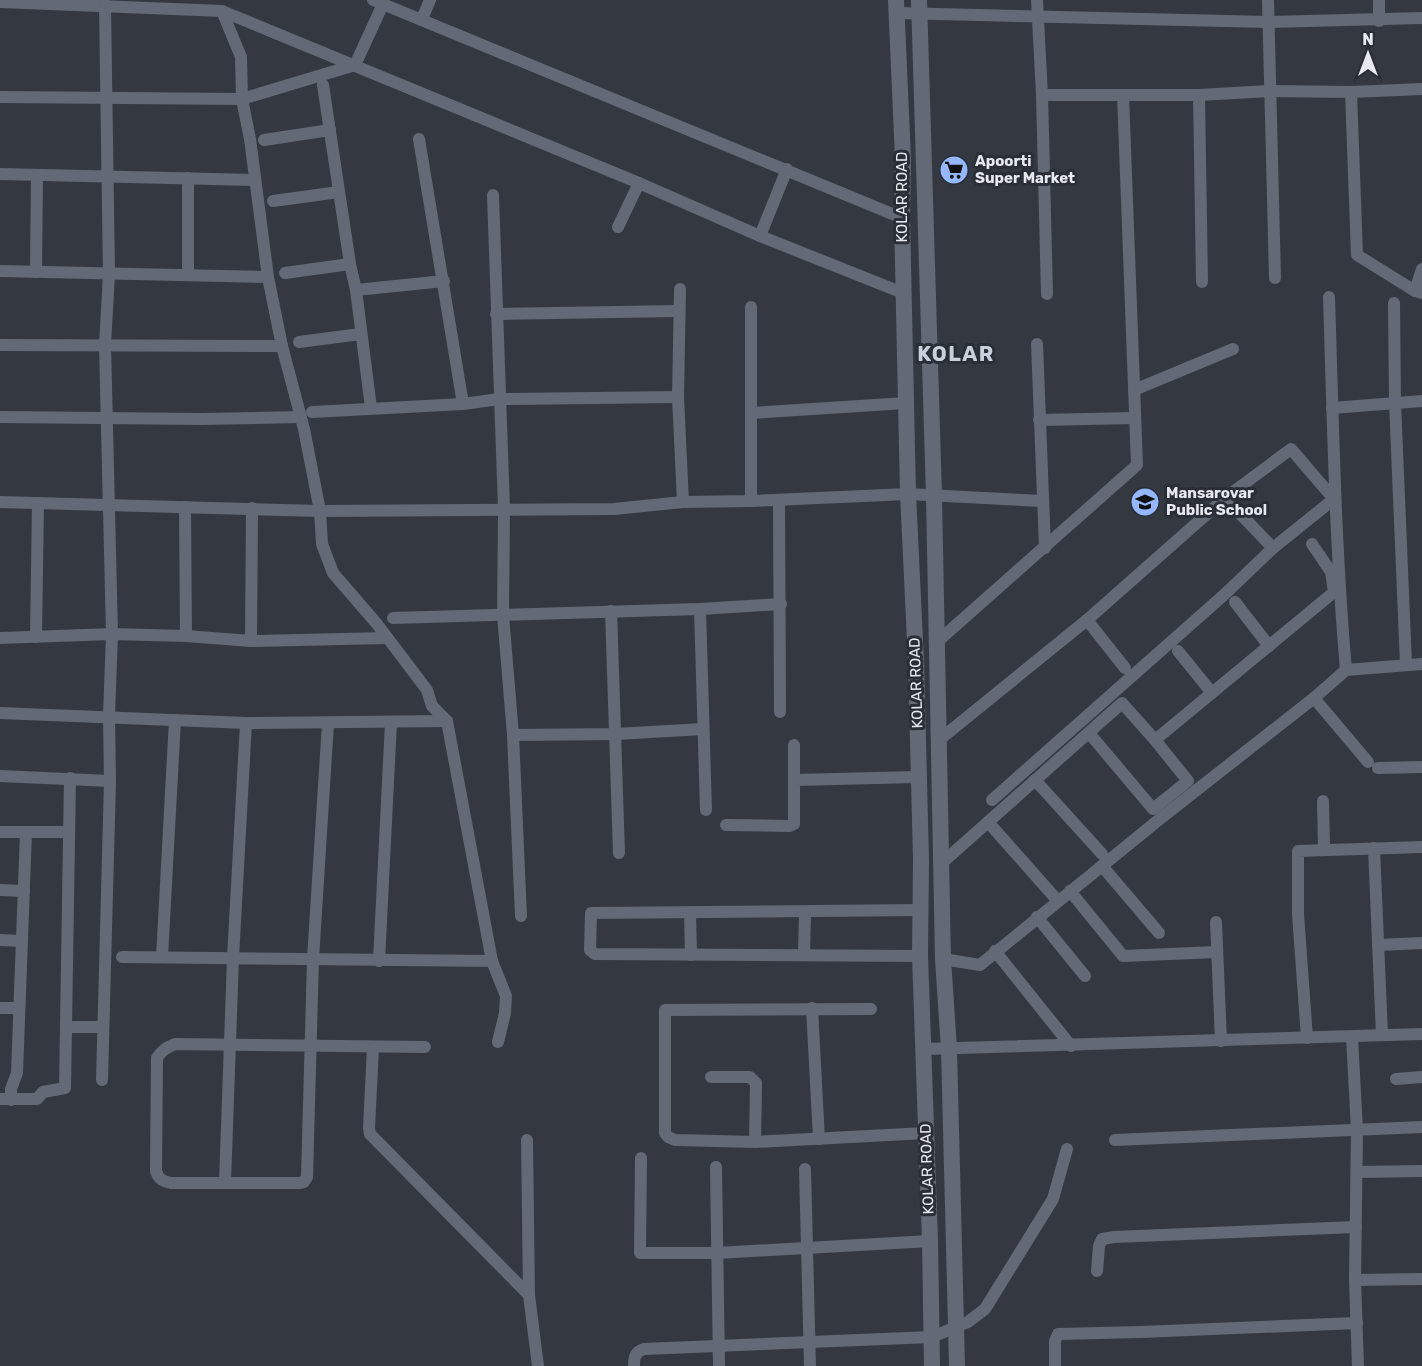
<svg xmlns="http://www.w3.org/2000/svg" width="1422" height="1366" font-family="Rubik,sans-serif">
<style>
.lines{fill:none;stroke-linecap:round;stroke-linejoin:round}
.street{stroke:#646a75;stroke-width:12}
.secondary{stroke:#646a75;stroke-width:16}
.labels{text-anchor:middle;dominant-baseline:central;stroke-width:6;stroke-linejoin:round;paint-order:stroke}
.poi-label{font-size:15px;font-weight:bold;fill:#e6e9ef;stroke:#292e37;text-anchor:start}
.street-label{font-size:15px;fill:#e6e9ef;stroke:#292e37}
.district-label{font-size:21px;font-weight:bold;letter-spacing:1.5px;fill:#c9d0dc;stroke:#292e37}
</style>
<rect width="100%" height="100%" fill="#333841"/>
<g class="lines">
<g class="street">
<polyline points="373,0 902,218"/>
<polyline points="1037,0 1042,95 1047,294"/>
<polyline points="1268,0 1275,278"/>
<polyline points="1379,0 1379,21"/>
<polyline points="0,2 222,11 639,183 760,236 903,293"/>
<polyline points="222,11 241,57 242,99 250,139 268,277 282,346 304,429 320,511 322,544 333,573 377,624 427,690 432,706 447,721 492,961 506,996 505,1013 498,1042"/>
<polyline points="897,13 1268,22 1422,18"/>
<polyline points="422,19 430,0"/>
<polyline points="323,85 350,264 356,290 371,408"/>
<polyline points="1351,92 1357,255 1415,291 1422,293"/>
<polyline points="1042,95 1199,95 1269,91 1351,92 1422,89"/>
<polyline points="1199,95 1202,282"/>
<polyline points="0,97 242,99 355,65 383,4"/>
<polyline points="419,139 463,404"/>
<polyline points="264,140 330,130"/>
<polyline points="0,174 255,180"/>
<polyline points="188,178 188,275"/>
<polyline points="493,195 504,509 503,615 513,735 521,916"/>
<polyline points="273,201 339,192"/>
<polyline points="618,227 639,183"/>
<polyline points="760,236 787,169"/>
<polyline points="0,271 268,277"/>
<polyline points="36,272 37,175"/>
<polyline points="285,273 350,264"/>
<polyline points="680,289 678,397 683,502"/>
<polyline points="356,290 444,281"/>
<polyline points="1415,291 1422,269"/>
<path d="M 1329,297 C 1333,421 1335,545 1346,670"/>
<polyline points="1394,303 1395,402 1406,665"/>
<polyline points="496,314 678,311"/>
<polyline points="299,342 361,334"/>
<polyline points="1037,344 1045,548"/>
<polyline points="0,345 282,346"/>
<polyline points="1134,390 1233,349"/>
<polyline points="1332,408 1422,401"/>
<polyline points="312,412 463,404 499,399 678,397"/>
<polyline points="752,413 906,403"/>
<polyline points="0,417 201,419 300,417"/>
<polyline points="1039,420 1135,418"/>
<polyline points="1225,498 1273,548"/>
<polyline points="779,500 780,712"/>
<polyline points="751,501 751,307"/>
<polyline points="0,502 320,511 614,509 683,502 751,501 908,494 1042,501"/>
<polyline points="185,507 186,636"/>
<polyline points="1235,602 1269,646"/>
<polyline points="700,609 706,810"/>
<polyline points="611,611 619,853"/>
<polyline points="393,618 700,609 781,604"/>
<polyline points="1087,620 1125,668"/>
<polyline points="36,637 38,503"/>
<polyline points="0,638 112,634 186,636 251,641 387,638"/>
<polyline points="251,641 252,508"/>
<polyline points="937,642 1137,465 1123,95"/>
<polyline points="1178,651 1212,693"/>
<polyline points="1314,698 1368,762"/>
<polyline points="0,713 246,723 447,721"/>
<path d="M 328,723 L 313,959 L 307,1177 L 304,1182 L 299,1183 L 171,1183 C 163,1181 159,1180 156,1171 L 157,1058 C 162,1050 166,1048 175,1044 L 425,1047"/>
<polyline points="513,735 616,734 703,729"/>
<polyline points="939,740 1087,620 1225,498 1291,449 1334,499 1273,548 1225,594 992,800"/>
<polyline points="1155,740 1334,592 1331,572 1312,544"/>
<polyline points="794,745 794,780"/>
<polyline points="1378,768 1422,767"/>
<polyline points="0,776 110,781"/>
<polyline points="1035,780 1102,854"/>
<polyline points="1323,801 1324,849"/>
<polyline points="988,822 1058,901"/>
<polyline points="726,825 790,826 794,824 794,780 918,777"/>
<polyline points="0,832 69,832"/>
<polyline points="1374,848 1382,1035"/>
<polyline points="943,862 1122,703 1155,740 1188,781 1153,809 1089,733"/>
<polyline points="1102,866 1159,933"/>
<polyline points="0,890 24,891"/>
<polyline points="1070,891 1123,956 1217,952"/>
<polyline points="920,910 591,913 590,950 595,954 920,956"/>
<polyline points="690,912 691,955"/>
<polyline points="1037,917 1085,976"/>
<polyline points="1216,922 1221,1041"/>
<polyline points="0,940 22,941"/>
<polyline points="1378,945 1422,943"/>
<polyline points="995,951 1071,1046"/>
<polyline points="804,954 805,913"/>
<polyline points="122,957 492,961"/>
<polyline points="162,957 175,720"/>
<polyline points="943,959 980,965 1161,818 1314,698 1346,670 1422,664"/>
<polyline points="379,961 391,722"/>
<polyline points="0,1008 19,1008"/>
<polyline points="812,1008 819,1139"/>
<polyline points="871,1009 665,1010 665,1133 668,1137 675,1140 755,1142 926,1133"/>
<polyline points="66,1027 103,1027"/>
<polyline points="1352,1037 1357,1130 1355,1280 1358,1366"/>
<polyline points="1307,1038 1298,914 1298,851 1422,847"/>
<polyline points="373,1047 369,1128 370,1134 529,1295"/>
<polyline points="923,1049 1422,1034"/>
<polyline points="711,1077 750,1077 756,1083 755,1142"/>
<polyline points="1396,1079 1422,1077"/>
<polyline points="102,1080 110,781 109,716 112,634 105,345 109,274 105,5"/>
<polyline points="0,1099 37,1099 43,1092 65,1088 70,778"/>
<polyline points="11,1100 11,1089 17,1073 26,832"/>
<polyline points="527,1140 529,1295 538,1366"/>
<polyline points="1115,1140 1422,1127"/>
<polyline points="641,1158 640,1253 717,1253 930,1241"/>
<polyline points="716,1167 719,1366"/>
<polyline points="805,1169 810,1366"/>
<polyline points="1357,1172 1422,1171"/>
<polyline points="225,1183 233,958 246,723"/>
<polyline points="1097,1271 1099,1246 1102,1239 1114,1237 1356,1227"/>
<polyline points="1355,1280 1422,1279"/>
<path d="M 634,1366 C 634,1357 635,1352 644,1349 L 932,1337 L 968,1322 L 985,1309 L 1053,1199 L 1067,1149"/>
<polyline points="1055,1366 1055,1341 1058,1334 1141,1332 1357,1323"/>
</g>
<g class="secondary">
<polyline points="896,0 903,159 902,218 908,494 916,661 921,860 920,956 930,1241 932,1366"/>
<polyline points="919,0 934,496 943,959 949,1049 957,1366"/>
</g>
</g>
<defs>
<g id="supermarket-disc" transform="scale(1.5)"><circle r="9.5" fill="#94b7fd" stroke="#292e37"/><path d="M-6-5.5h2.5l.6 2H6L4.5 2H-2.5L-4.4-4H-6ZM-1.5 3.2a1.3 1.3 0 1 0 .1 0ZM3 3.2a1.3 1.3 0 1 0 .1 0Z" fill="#111"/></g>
<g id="school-disc" transform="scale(1.5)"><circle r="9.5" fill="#94b7fd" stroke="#292e37"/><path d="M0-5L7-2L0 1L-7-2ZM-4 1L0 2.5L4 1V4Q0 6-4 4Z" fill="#111"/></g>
</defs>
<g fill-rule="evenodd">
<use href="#supermarket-disc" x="954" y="170"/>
<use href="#school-disc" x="1145" y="502"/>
</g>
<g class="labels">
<g class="poi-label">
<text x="975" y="161">Apoorti<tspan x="975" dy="17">Super Market</tspan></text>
<text x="1166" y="493">Mansarovar<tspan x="1166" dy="17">Public School</tspan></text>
</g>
<g class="street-label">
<text transform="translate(902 197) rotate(-90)">KOLAR ROAD</text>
<text transform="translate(916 683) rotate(-92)">KOLAR ROAD</text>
<text transform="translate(927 1169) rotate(-92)">KOLAR ROAD</text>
</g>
<g class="district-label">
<text x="956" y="353">KOLAR</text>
</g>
</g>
<g transform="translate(1368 54)" stroke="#292e37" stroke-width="4.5" paint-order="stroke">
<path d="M0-4.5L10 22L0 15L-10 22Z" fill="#e6e9ef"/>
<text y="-9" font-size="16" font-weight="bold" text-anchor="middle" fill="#e6e9ef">N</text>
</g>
</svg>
